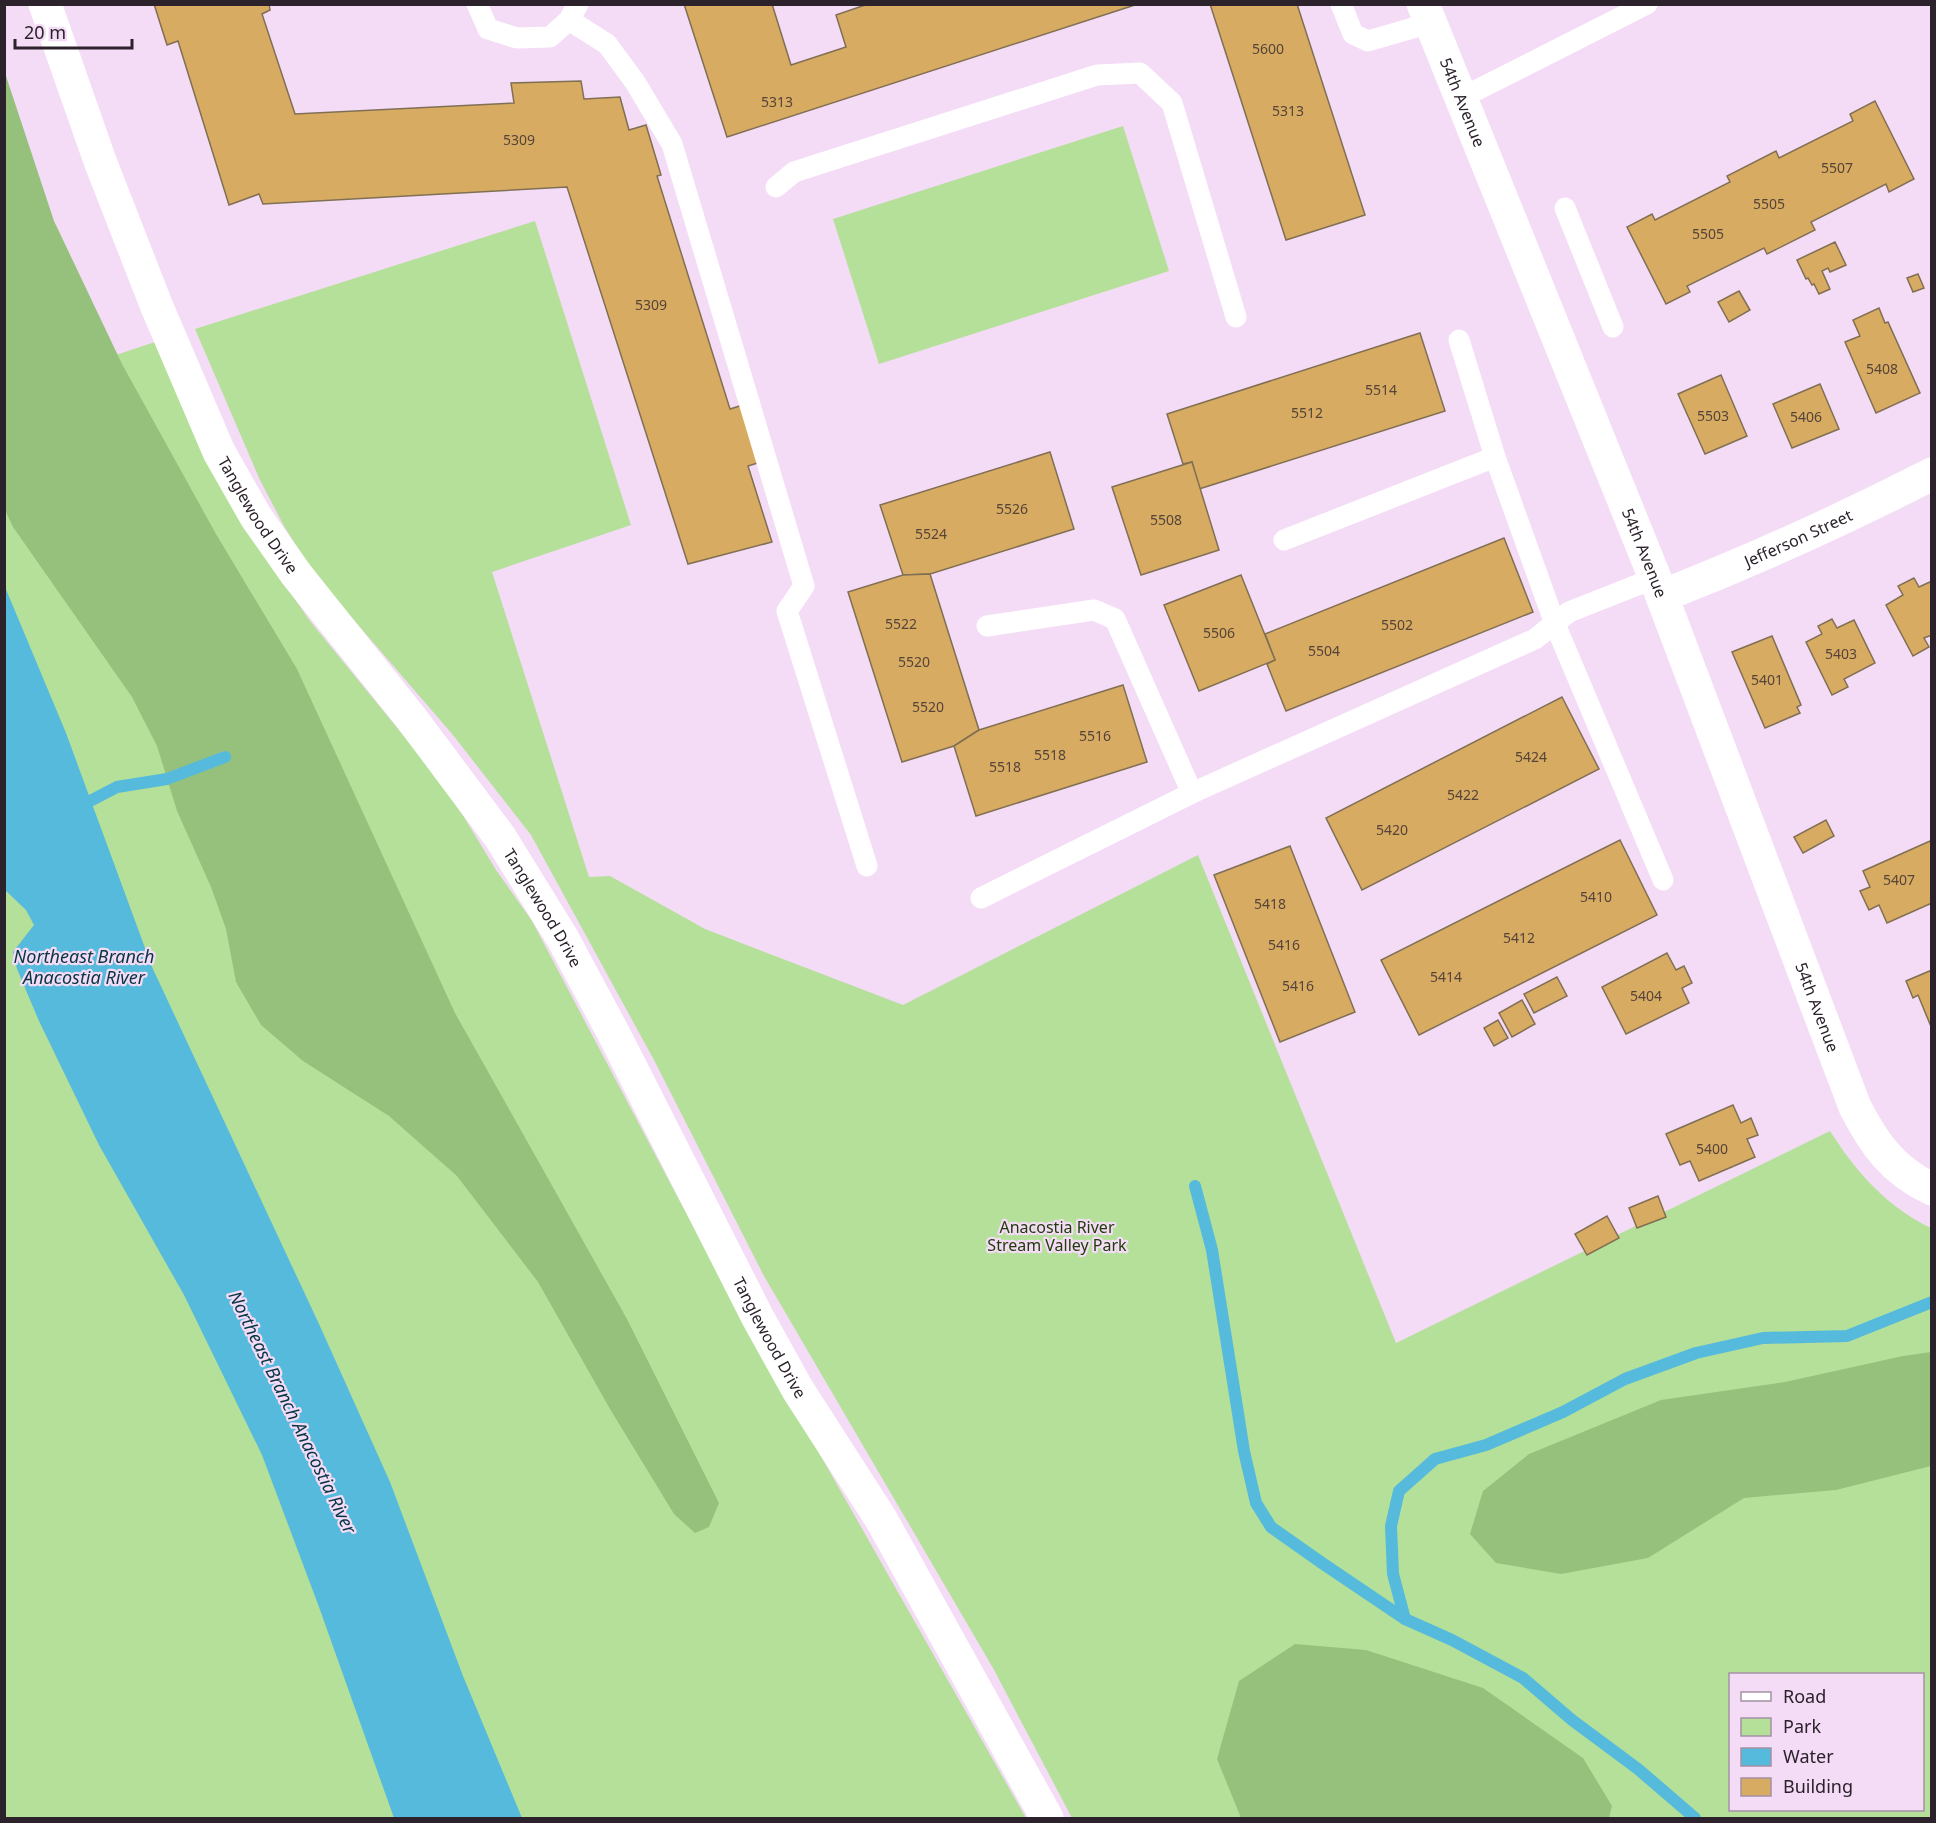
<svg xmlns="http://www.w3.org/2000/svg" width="1936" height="1823" font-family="'Noto Sans',sans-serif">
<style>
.green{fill:#b4e09a;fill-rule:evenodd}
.forest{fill:#96c17c}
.water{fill:#55badb}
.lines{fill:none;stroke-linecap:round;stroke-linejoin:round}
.stream{stroke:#55badb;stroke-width:12}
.building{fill:#d8ab62;stroke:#816f54;stroke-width:1.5}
.service{stroke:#fff;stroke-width:21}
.minor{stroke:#fff;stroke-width:33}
.labels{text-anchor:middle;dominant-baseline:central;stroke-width:4.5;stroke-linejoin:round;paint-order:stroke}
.number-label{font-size:14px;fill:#564439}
.street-label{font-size:16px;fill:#2b222b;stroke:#f4dbf6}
.park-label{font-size:16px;fill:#213c0a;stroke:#f4dbf6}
.water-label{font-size:18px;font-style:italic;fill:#063644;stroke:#f4dbf6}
</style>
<rect width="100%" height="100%" fill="#f4dbf6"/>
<g class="green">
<polygon points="1123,126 1169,271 879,364 833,219"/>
<path d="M 535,221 L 631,525 L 492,572 L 589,877 L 610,876 L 705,929 L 903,1005 L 1198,855 L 1396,1343 L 1830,1131 C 1856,1172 1887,1207 1931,1228 L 1931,1818 L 1072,1818 L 993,1668 L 764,1276 L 654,1060 L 531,835 L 453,735 L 334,597 L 302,555 L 284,526 L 260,480 L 195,329 ZM 1730,1674 L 1922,1674 L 1922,1810 L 1730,1810 Z"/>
<polygon points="158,341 264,555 310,621 429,767 464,817 496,870 532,921 677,1196 763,1354 1026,1818 5,1818 4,392"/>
</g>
<g class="forest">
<polygon points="5,73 54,221 122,364 216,534 297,669 455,1013 627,1319 719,1503 709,1527 695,1533 674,1514 610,1409 538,1282 457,1176 389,1116 303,1061 261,1025 236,982 226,929 211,887 177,811 157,746 132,697 13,527 4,508"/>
<polygon points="1931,1352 1931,1466 1836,1490 1744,1498 1648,1558 1561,1574 1496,1563 1470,1534 1483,1491 1529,1454 1661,1400 1785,1382 1903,1356"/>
<polygon points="1295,1644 1366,1650 1483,1688 1583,1758 1612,1806 1609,1818 1241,1818 1217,1759 1239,1681"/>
</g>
<polygon class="water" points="5,587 66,733 152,967 319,1324 390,1482 463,1676 522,1818 394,1818 319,1607 262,1455 184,1295 99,1145 39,1021 17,969 13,952 34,925 26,910 5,890"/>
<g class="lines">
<g class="stream">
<polyline points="78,810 90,801 117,787 167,779 225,757"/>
<polyline points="1195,1186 1212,1250 1244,1451 1256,1503 1271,1527 1322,1563 1405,1619 1452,1640 1523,1678 1572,1720 1638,1769 1695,1818"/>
<polyline points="1405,1619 1393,1574 1391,1526 1399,1491 1435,1459 1486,1445 1563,1412 1625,1379 1696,1353 1763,1338 1847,1336 1932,1302"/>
</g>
</g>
<g class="building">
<polygon points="154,4 269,4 270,10 262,14 295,114 514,103 511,83 581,81 584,99 620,97 629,130 646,125 661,175 657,176 730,409 746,404 764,461 748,466 772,542 688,564 567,187 263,204 259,194 229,205 178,41 167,45"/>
<polygon points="684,4 772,4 791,65 846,47 836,15 868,4 1138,4 727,137"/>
<polygon points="1210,4 1297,4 1365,215 1286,240"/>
<polygon points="1875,101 1914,179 1889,192 1886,184 1811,222 1815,230 1767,254 1764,248 1687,286 1690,292 1666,304 1627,227 1652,214 1655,220 1730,182 1727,176 1776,151 1779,158 1853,121 1850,114"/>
<polygon points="1835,242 1846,265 1830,272 1828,268 1822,271 1830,289 1819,294 1814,284 1812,285 1808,278 1806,279 1797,260"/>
<polygon points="1918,274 1924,288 1913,292 1907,278"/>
<polygon points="1739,291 1750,310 1729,322 1718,302"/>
<polygon points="1879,308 1885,323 1888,322 1920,393 1876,413 1845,342 1860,336 1853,320"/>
<polygon points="1420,333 1445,411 1199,489 1192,462 1183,464 1167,414"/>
<polygon points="1721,375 1747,436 1705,454 1678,394"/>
<polygon points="1820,384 1839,429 1792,448 1773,404"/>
<polygon points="1050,452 1074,529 930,574 903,575 880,505"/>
<polygon points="1192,462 1219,550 1141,575 1112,487"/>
<polygon points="1504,538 1533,612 1286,711 1267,664 1275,660 1265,634"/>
<polygon points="930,574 979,730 954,746 902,762 848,592 903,575"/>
<polygon points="1241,575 1275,660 1199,691 1164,605"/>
<polygon points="1914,578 1919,587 1932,581 1932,635 1924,638 1929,647 1913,656 1886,605 1903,595 1898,586"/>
<polygon points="1832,619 1837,628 1854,620 1875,663 1844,679 1848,687 1832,695 1806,642 1822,634 1818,626"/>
<polygon points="1772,636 1801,705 1797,707 1800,713 1765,728 1732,652"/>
<polygon points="1123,685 1147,762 976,816 954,746 979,730"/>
<polygon points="1562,697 1599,769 1362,890 1326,818"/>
<polygon points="1826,820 1834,836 1803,853 1794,837"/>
<polygon points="1620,840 1657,915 1419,1035 1381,960"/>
<polygon points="1930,841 1932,845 1932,903 1887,923 1879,905 1869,910 1860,891 1870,887 1863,871"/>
<polygon points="1290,846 1355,1012 1280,1042 1214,875"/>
<polygon points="1667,953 1676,970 1684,966 1692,983 1682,988 1689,1003 1626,1034 1602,987"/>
<polygon points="1932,970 1932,1029 1918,995 1913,998 1906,981"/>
<polygon points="1557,977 1567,996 1534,1013 1524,994"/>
<polygon points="1522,1000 1535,1024 1512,1037 1499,1013"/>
<polygon points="1498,1020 1508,1038 1494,1046 1484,1028"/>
<polygon points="1733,1105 1741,1123 1751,1118 1758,1135 1747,1139 1755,1157 1699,1181 1690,1161 1680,1165 1666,1134"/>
<polygon points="1658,1196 1666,1217 1637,1228 1629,1208"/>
<polygon points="1607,1216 1619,1238 1587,1255 1575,1234"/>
</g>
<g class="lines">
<g class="service">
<polyline points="477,4 488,29 517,38 550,37 569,20 578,4"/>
<polyline points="1341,4 1353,34 1368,41 1430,23"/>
<polyline points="569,20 607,44 635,82 672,144 804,586 787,611 867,866"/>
<polyline points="1461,98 1647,4"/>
<polyline points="776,187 794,172 1097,75 1140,73 1172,103 1236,317"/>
<polyline points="1565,208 1613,327"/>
<polyline points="1459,340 1495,457 1555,624 1663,880"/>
<polyline points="1284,540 1495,457"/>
<polyline points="987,626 1094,610 1115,619 1192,793"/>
<polyline points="981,898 1192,793 1535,639 1569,612 1655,578"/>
</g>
<g class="minor">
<path id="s1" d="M 45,4 L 100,161 L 157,307 L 219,452 L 256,517 L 296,574 L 411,718 L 500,837 L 563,939 L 616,1038 L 758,1318 L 798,1390 L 881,1519 L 1047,1818"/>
<path id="s2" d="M 1423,4 L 1655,578 L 1855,1107 C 1874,1144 1893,1171 1932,1189"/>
<path id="s3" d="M 1662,596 C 1754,560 1844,519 1932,474"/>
</g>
</g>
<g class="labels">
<g class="number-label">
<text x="1268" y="48">5600</text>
<text x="777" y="101">5313</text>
<text x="1288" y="110">5313</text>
<text x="519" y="139">5309</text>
<text x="1837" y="167">5507</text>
<text x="1769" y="203">5505</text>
<text x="1708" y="233">5505</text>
<text x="651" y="304">5309</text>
<text x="1882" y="368">5408</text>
<text x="1381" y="389">5514</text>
<text x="1307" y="412">5512</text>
<text x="1713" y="415">5503</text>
<text x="1806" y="416">5406</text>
<text x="1012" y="508">5526</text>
<text x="1166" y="519">5508</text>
<text x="931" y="533">5524</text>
<text x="901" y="623">5522</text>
<text x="1397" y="624">5502</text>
<text x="1219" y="632">5506</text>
<text x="1324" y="650">5504</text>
<text x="1841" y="653">5403</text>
<text x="914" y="661">5520</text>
<text x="1767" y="679">5401</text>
<text x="928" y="706">5520</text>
<text x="1095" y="735">5516</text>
<text x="1050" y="754">5518</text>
<text x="1531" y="756">5424</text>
<text x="1005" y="766">5518</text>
<text x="1463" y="794">5422</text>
<text x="1392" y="829">5420</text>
<text x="1899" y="879">5407</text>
<text x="1596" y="896">5410</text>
<text x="1270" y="903">5418</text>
<text x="1519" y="937">5412</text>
<text x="1284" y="944">5416</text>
<text x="1446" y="976">5414</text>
<text x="1298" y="985">5416</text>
<text x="1646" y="995">5404</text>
<text x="1712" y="1148">5400</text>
</g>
<g class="street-label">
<text stroke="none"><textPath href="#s2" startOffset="106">54th Avenue</textPath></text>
<text stroke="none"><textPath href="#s1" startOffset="555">Tanglewood Drive</textPath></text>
<text stroke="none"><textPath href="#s3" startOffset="148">Jefferson Street</textPath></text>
<text stroke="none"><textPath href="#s2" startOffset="592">54th Avenue</textPath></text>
<text stroke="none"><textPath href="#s1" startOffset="1041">Tanglewood Drive</textPath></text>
<text stroke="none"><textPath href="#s2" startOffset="1078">54th Avenue</textPath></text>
<text stroke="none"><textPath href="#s1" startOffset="1527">Tanglewood Drive</textPath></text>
</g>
<g class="park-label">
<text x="1057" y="1227">Anacostia River<tspan x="1057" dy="18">Stream Valley Park</tspan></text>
</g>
<g class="water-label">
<text x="84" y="956">Northeast Branch<tspan x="84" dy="21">Anacostia River</tspan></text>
<text transform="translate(293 1412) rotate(64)">Northeast Branch Anacostia River</text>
</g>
</g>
<rect width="1936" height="1823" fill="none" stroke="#2b222b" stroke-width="12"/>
<rect x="1729" y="1673" width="195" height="138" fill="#f4dbf6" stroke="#a491a5" stroke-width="1.5"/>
<rect x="1741" y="1692" width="30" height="9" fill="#ffffff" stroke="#a491a5" stroke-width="1.5"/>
<text x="1783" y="1703" font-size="18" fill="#2b222b">Road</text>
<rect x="1741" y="1718" width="30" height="18" fill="#b4e09a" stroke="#a491a5" stroke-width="1.5"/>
<text x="1783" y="1733" font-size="18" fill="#2b222b">Park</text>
<rect x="1741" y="1748" width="30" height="18" fill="#55badb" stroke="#a491a5" stroke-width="1.5"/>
<text x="1783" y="1763" font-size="18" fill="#2b222b">Water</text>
<rect x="1741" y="1778" width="30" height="18" fill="#d8ab62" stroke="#a491a5" stroke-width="1.5"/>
<text x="1783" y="1793" font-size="18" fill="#2b222b">Building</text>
<path d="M15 39v9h117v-9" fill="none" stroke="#2b222b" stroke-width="3"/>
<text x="24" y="39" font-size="18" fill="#2b222b" stroke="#f4dbf6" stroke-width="4.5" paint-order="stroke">20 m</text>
</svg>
